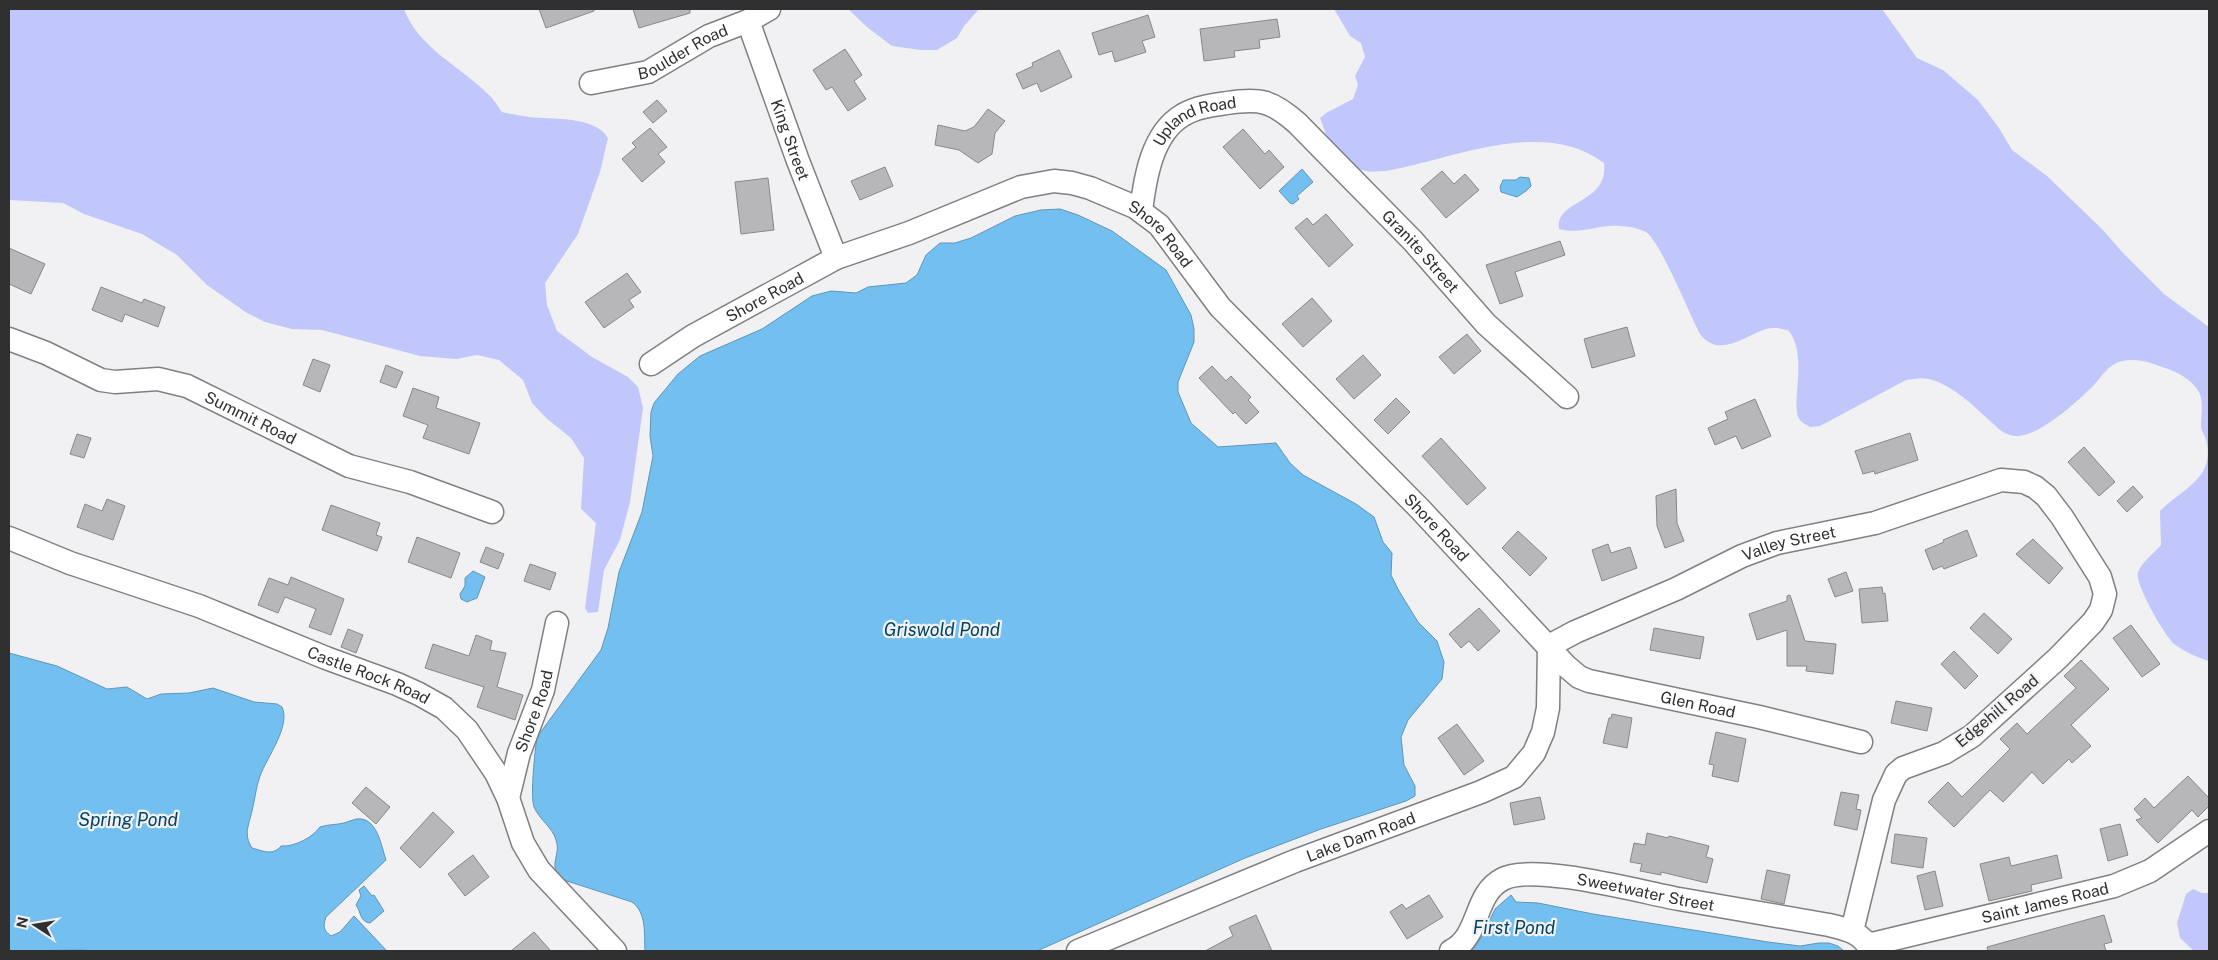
<svg xmlns="http://www.w3.org/2000/svg" width="2218" height="960" font-family="'Public Sans',sans-serif">
<style>
.green{fill:#c1c7fb}
.water{fill:#73c0f0;stroke:#5f95b7}
.building{fill:#b7b7b9;stroke:#88888a}
.lines{fill:none;stroke-linecap:round;stroke-linejoin:round}
.street-casing{stroke:#7f8082;stroke-width:25}
.street{stroke:#fff;stroke-width:22}
.labels{text-anchor:middle;dominant-baseline:central;stroke-width:4.5;stroke-linejoin:round;paint-order:stroke}
.street-label{font-size:16px;fill:#303031;stroke:#f1f1f3}
.water-label{font-size:18px;font-style:italic;fill:#024464;stroke:#f1f1f3}
</style>
<rect width="100%" height="100%" fill="#f1f1f3"/>
<g class="green">
<path d="M 9,9 L 404,9 C 419,49 462,67 490,96 C 495,101 498,107 502,112 C 511,114 520,116 529,117 C 552,120 594,115 608,138 L 600,172 L 578,234 L 545,283 L 547,305 L 557,331 L 592,357 L 628,377 L 638,387 L 643,408 L 630,502 L 620,540 L 604,570 L 598,612 L 588,613 L 585,608 L 596,523 L 581,509 L 584,458 L 571,438 L 546,418 L 532,403 L 523,380 L 499,360 L 477,355 L 456,359 L 420,356 L 322,330 L 292,329 L 265,322 L 247,313 L 207,285 L 177,255 L 142,234 L 84,214 L 63,203 L 9,200 Z"/>
<polygon points="848,9 979,9 964,26 957,38 937,50 921,50 892,46 867,27"/>
<path d="M 1334,9 L 1882,9 L 1917,58 L 1943,70 L 1978,100 L 1999,128 L 2012,150 L 2047,176 L 2104,231 L 2122,252 L 2164,294 L 2209,327 L 2209,661 C 2196,657 2185,652 2174,644 C 2165,636 2134,583 2138,572 C 2142,562 2154,553 2161,545 L 2160,511 C 2181,489 2216,479 2206,440 C 2205,435 2201,431 2201,426 C 2201,414 2204,403 2199,392 C 2192,379 2176,371 2162,367 C 2150,362 2136,358 2122,361 C 2109,364 2102,376 2094,385 C 2078,401 2039,437 2016,436 C 2004,436 1996,426 1988,419 C 1972,404 1950,384 1929,379 C 1921,377 1914,379 1906,380 L 1820,426 L 1810,427 C 1807,425 1802,423 1800,420 C 1789,406 1809,358 1789,331 C 1782,328 1774,327 1766,329 C 1744,336 1719,359 1700,334 C 1689,313 1661,243 1646,232 C 1638,228 1628,226 1620,226 C 1598,224 1582,235 1559,229 C 1555,199 1609,204 1604,163 C 1550,122 1473,151 1414,165 C 1396,169 1376,175 1358,169 C 1352,167 1331,145 1328,140 C 1325,133 1323,125 1320,118 L 1326,113 L 1353,99 L 1358,85 L 1355,76 L 1365,57 L 1361,43 L 1350,36 Z"/>
<polygon points="2193,889 2202,893 2209,893 2209,951 2194,951 2180,938 2177,923 2186,894"/>
</g>
<g class="water">
<polygon points="1302,169 1313,182 1297,196 1299,199 1293,204 1290,203 1279,191"/>
<polygon points="1520,177 1529,178 1531,186 1526,191 1517,197 1501,192 1500,187 1503,180 1516,180"/>
<path d="M 1060,209 L 1078,215 L 1112,231 L 1166,270 L 1191,315 L 1194,329 L 1194,342 L 1178,382 L 1178,392 L 1191,423 L 1218,447 L 1276,443 L 1290,463 L 1303,475 L 1356,504 L 1374,517 L 1383,542 L 1392,553 L 1391,575 L 1399,591 L 1418,622 L 1437,641 L 1444,662 L 1442,679 L 1408,720 L 1401,737 L 1404,765 L 1415,786 L 1415,796 L 1406,801 L 1321,829 L 1245,858 L 1037,951 L 645,951 C 644,934 647,913 632,902 L 567,881 C 544,868 562,857 556,840 C 553,828 539,819 534,807 C 530,796 535,750 537,737 L 601,650 L 608,628 L 619,572 L 642,512 L 653,456 L 650,436 L 651,412 L 654,403 L 678,374 L 700,356 L 762,329 L 812,296 L 831,291 L 856,293 L 868,287 L 906,283 L 917,275 L 926,255 L 940,243 L 955,243 L 971,238 L 1015,216 L 1041,210 Z"/>
<polygon points="473,571 485,577 477,598 467,602 461,599 460,594 465,586 465,578"/>
<path d="M 9,653 L 57,666 L 107,689 L 127,687 L 147,699 L 161,694 L 189,693 L 213,688 L 254,702 L 277,704 L 282,707 C 291,726 267,757 260,776 C 256,787 255,799 252,811 C 249,825 243,834 252,848 C 263,851 273,856 281,846 C 295,847 313,837 320,827 C 329,824 336,825 344,823 C 348,822 352,820 356,819 C 377,816 381,845 386,860 L 326,917 C 323,926 323,930 331,936 L 340,932 L 354,916 L 387,951 L 101,951 L 79,950 L 9,951 Z"/>
<path d="M 364,886 L 372,896 L 374,895 L 384,911 L 370,923 C 360,922 361,912 356,905 L 361,896 L 359,890 Z"/>
<polygon points="1511,895 1516,902 1538,903 1593,914 1768,942 1800,946 1819,943 1829,943 1838,946 1844,951 1471,951 1483,935 1495,909"/>
</g>
<g class="building">
<polygon points="539,9 594,9 594,11 546,28"/>
<polygon points="633,9 690,9 690,13 639,28"/>
<polygon points="1148,15 1155,37 1142,41 1146,52 1115,62 1112,51 1099,55 1092,33"/>
<polygon points="1277,19 1280,37 1259,40 1260,48 1234,51 1235,57 1204,61 1200,29"/>
<polygon points="845,49 862,75 854,81 866,99 848,111 832,87 826,90 813,70"/>
<polygon points="1059,50 1072,77 1041,92 1037,83 1023,89 1016,74 1033,66 1032,63"/>
<polygon points="657,100 667,111 653,123 643,112"/>
<polygon points="988,109 1005,121 995,133 992,154 978,163 959,150 935,145 938,125 965,131 974,127"/>
<polygon points="650,128 667,147 658,154 665,162 642,182 622,159 636,147 632,143"/>
<polygon points="1243,129 1265,154 1269,150 1284,167 1260,189 1223,147"/>
<polygon points="885,167 893,186 860,200 851,181"/>
<polygon points="1442,171 1454,184 1465,174 1479,190 1446,218 1421,189"/>
<polygon points="768,178 774,230 741,234 735,182"/>
<polygon points="1326,214 1353,245 1329,267 1295,228 1307,218 1313,225"/>
<polygon points="1560,241 1565,255 1515,272 1523,296 1500,304 1486,265"/>
<polygon points="9,248 45,264 31,294 9,284"/>
<polygon points="627,273 641,292 629,300 634,307 604,328 585,302"/>
<polygon points="101,287 142,303 144,299 165,307 158,327 125,314 122,322 92,310"/>
<polygon points="1312,298 1332,321 1303,347 1282,324"/>
<polygon points="1627,327 1635,356 1592,368 1584,339"/>
<polygon points="1467,334 1481,351 1454,374 1439,357"/>
<polygon points="1363,355 1381,375 1354,399 1336,379"/>
<polygon points="313,359 330,365 320,392 303,385"/>
<polygon points="386,365 403,372 396,388 380,382"/>
<polygon points="1212,366 1226,381 1231,376 1251,397 1248,400 1259,412 1246,424 1235,412 1233,414 1199,378"/>
<polygon points="413,388 439,397 436,408 480,423 469,454 423,438 428,425 403,416"/>
<polygon points="1396,398 1410,412 1388,434 1374,420"/>
<polygon points="1755,399 1771,436 1742,449 1736,436 1715,445 1708,428 1728,419 1725,412"/>
<polygon points="1910,433 1918,460 1875,474 1874,471 1863,474 1855,451"/>
<polygon points="77,434 91,438 84,458 70,454"/>
<polygon points="1441,438 1486,488 1467,505 1422,456"/>
<polygon points="2084,447 2115,482 2099,496 2068,462"/>
<polygon points="2133,486 2143,497 2127,512 2117,501"/>
<polygon points="1676,489 1677,523 1684,541 1665,548 1657,526 1656,496"/>
<polygon points="107,499 125,506 113,540 77,527 85,504 102,511"/>
<polygon points="331,505 380,523 376,535 382,537 377,551 322,530"/>
<polygon points="1967,530 1977,556 1944,569 1942,566 1933,570 1925,550 1944,542 1943,540"/>
<polygon points="1518,531 1547,558 1530,576 1502,548"/>
<polygon points="417,537 460,553 451,578 408,562"/>
<polygon points="2033,539 2063,568 2049,584 2016,554"/>
<polygon points="1608,544 1611,553 1630,547 1637,568 1602,581 1592,550"/>
<polygon points="486,547 504,554 498,569 480,562"/>
<polygon points="530,564 556,573 550,590 524,581"/>
<polygon points="1846,572 1853,591 1835,597 1828,579"/>
<polygon points="291,577 344,599 331,635 309,627 316,609 285,597 278,613 258,605 269,578 288,585"/>
<polygon points="1882,587 1883,594 1885,593 1888,621 1862,623 1859,589"/>
<polygon points="1790,595 1805,641 1836,644 1833,674 1806,671 1807,666 1787,666 1787,630 1757,640 1749,614 1787,601 1787,596"/>
<polygon points="1479,608 1500,631 1478,651 1469,641 1461,648 1449,634"/>
<polygon points="1984,613 2012,639 1998,654 1970,628"/>
<polygon points="2131,625 2160,664 2142,677 2113,638"/>
<polygon points="1654,628 1704,637 1700,659 1650,650"/>
<polygon points="348,629 363,635 356,653 341,647"/>
<polygon points="476,635 492,641 490,650 506,653 497,687 523,695 515,720 477,707 484,687 425,668 433,644 469,656"/>
<polygon points="1954,651 1978,676 1965,689 1941,664"/>
<polygon points="2081,660 2109,689 2071,725 2091,746 2072,763 2069,759 2043,784 2032,772 2003,802 1990,790 1954,827 1928,802 1948,782 1962,797 2010,749 2000,739 2017,723 2027,734 2076,688 2064,676"/>
<polygon points="1896,701 1932,708 1927,731 1891,723"/>
<polygon points="1612,714 1632,718 1627,748 1603,743 1609,718 1611,718"/>
<polygon points="1457,724 1484,761 1464,775 1438,738"/>
<polygon points="1716,732 1746,739 1738,782 1712,776 1714,765 1709,764"/>
<polygon points="2188,776 2209,798 2209,806 2198,817 2192,810 2158,843 2136,820 2142,818 2134,809 2145,798 2154,808"/>
<polygon points="366,787 390,807 376,824 352,803"/>
<polygon points="1841,792 1859,795 1856,809 1861,810 1857,830 1834,825"/>
<polygon points="1540,797 1545,819 1514,825 1510,803"/>
<polygon points="433,812 454,832 420,868 400,848"/>
<polygon points="2120,824 2128,855 2108,861 2100,829"/>
<polygon points="1647,833 1668,838 1669,836 1709,846 1706,857 1713,859 1707,883 1661,872 1661,875 1640,871 1642,864 1630,862 1634,843 1645,845"/>
<polygon points="1895,834 1927,838 1923,868 1891,863"/>
<polygon points="473,855 489,877 465,896 448,874"/>
<polygon points="2057,855 2062,878 2031,885 2032,891 1989,901 1980,864 2009,857 2011,866"/>
<polygon points="1767,870 1790,875 1784,904 1761,899"/>
<polygon points="1935,871 1943,906 1925,910 1917,876"/>
<polygon points="1429,895 1443,917 1407,939 1390,912 1402,904 1406,909"/>
<polygon points="1256,915 1272,951 1205,951 1233,936 1229,927"/>
<polygon points="2104,915 2112,942 2104,944 2106,951 1988,951 1987,947"/>
<polygon points="534,932 551,951 511,951"/>
</g>
<g class="lines">
<g class="street-casing">
<g id="street">
<path id="s1" d="M 748,21 L 798,161 L 836,258"/>
<path id="s2" d="M 591,83 L 648,72 L 709,36 L 748,21 L 769,9"/>
<path id="s3" d="M 1141,211 C 1145,178 1152,133 1183,115 C 1196,107 1213,105 1227,103 C 1261,98 1272,101 1297,123 L 1413,241 L 1486,324 L 1567,397"/>
<path id="s4" d="M 9,339 L 46,353 L 101,380 L 115,382 L 158,379 L 187,386 L 349,466 L 410,482 L 492,512"/>
<path id="s5" d="M 651,364 L 693,336 L 836,258 L 909,233 L 1021,187 L 1054,181 L 1072,183 L 1090,188 L 1135,207 L 1159,225 L 1220,307 L 1420,509 L 1566,666 L 1579,677 L 1589,681 L 1759,717 L 1861,742"/>
<path id="s6" d="M 9,538 L 70,563 L 199,606 L 326,658 L 397,684 L 419,694 L 444,708 L 467,730 L 496,773 L 508,798 L 523,843 L 539,870 L 615,951"/>
<path id="s7" d="M 1549,646 L 1575,632 L 1676,589 L 1742,556 L 1777,543 L 1875,523 L 2001,480 L 2024,482 L 2035,487 L 2046,496 L 2062,517 L 2100,577 L 2105,594 L 2101,610 L 2093,622 L 2058,658 L 1972,736 L 1944,753 L 1903,768 L 1896,774 L 1884,800 L 1852,931"/>
<path id="s8" d="M 508,798 L 519,753 L 543,690 L 557,623"/>
<path id="s9" d="M 1868,945 L 2114,886 L 2150,871 L 2209,831"/>
<path id="s10" d="M 1078,951 L 1295,861 L 1481,792 L 1514,777 L 1534,753 L 1543,732 L 1548,708 L 1549,646"/>
<path id="s11" d="M 1451,951 C 1481,936 1473,894 1503,879 C 1534,863 1641,892 1679,899 C 1729,908 1779,916 1829,925 C 1847,929 1863,933 1871,951"/>
</g>
</g>
<use href="#street" class="street"/>
</g>
<g class="labels">
<g class="street-label">
<text stroke="none"><textPath href="#s2" startOffset="98">Boulder Road</textPath></text>
<text stroke="none"><textPath href="#s3" startOffset="116">Upland Road</textPath></text>
<text stroke="none"><textPath href="#s1" startOffset="126">King Street</textPath></text>
<text stroke="none"><textPath href="#s5" startOffset="568">Shore Road</textPath></text>
<text stroke="none"><textPath href="#s3" startOffset="409">Granite Street</textPath></text>
<text stroke="none"><textPath href="#s5" startOffset="132">Shore Road</textPath></text>
<text stroke="none"><textPath href="#s4" startOffset="259">Summit Road</textPath></text>
<text stroke="none"><textPath href="#s5" startOffset="972">Shore Road</textPath></text>
<text stroke="none"><textPath href="#s7" startOffset="262">Valley Street</textPath></text>
<text stroke="none"><textPath href="#s6" startOffset="385">Castle Rock Road</textPath></text>
<text stroke="none"><textPath href="#s5" startOffset="1301">Glen Road</textPath></text>
<text stroke="none"><textPath href="#s8" startOffset="91">Shore Road</textPath></text>
<text transform="translate(1997 711) rotate(-40)">Edgehill Road</text>
<text stroke="none"><textPath href="#s10" startOffset="305">Lake Dam Road</textPath></text>
<text stroke="none"><textPath href="#s11" startOffset="236">Sweetwater Street</textPath></text>
<text stroke="none"><textPath href="#s9" startOffset="182">Saint James Road</textPath></text>
</g>
<g class="water-label">
<text x="942" y="629">Griswold Pond</text>
<text x="128" y="819">Spring Pond</text>
<text x="1514" y="927">First Pond</text>
</g>
</g>
<rect width="2218" height="960" fill="none" stroke="#303031" stroke-width="20"/>
<g transform="translate(35 925) rotate(282)" stroke="#f1f1f3" stroke-width="4" paint-order="stroke">
<path d="M0-4L9 19L0 12L-9 19Z" fill="#303031"/>
<text y="-8" font-size="14" font-weight="bold" text-anchor="middle" fill="#303031">N</text>
</g>
</svg>
